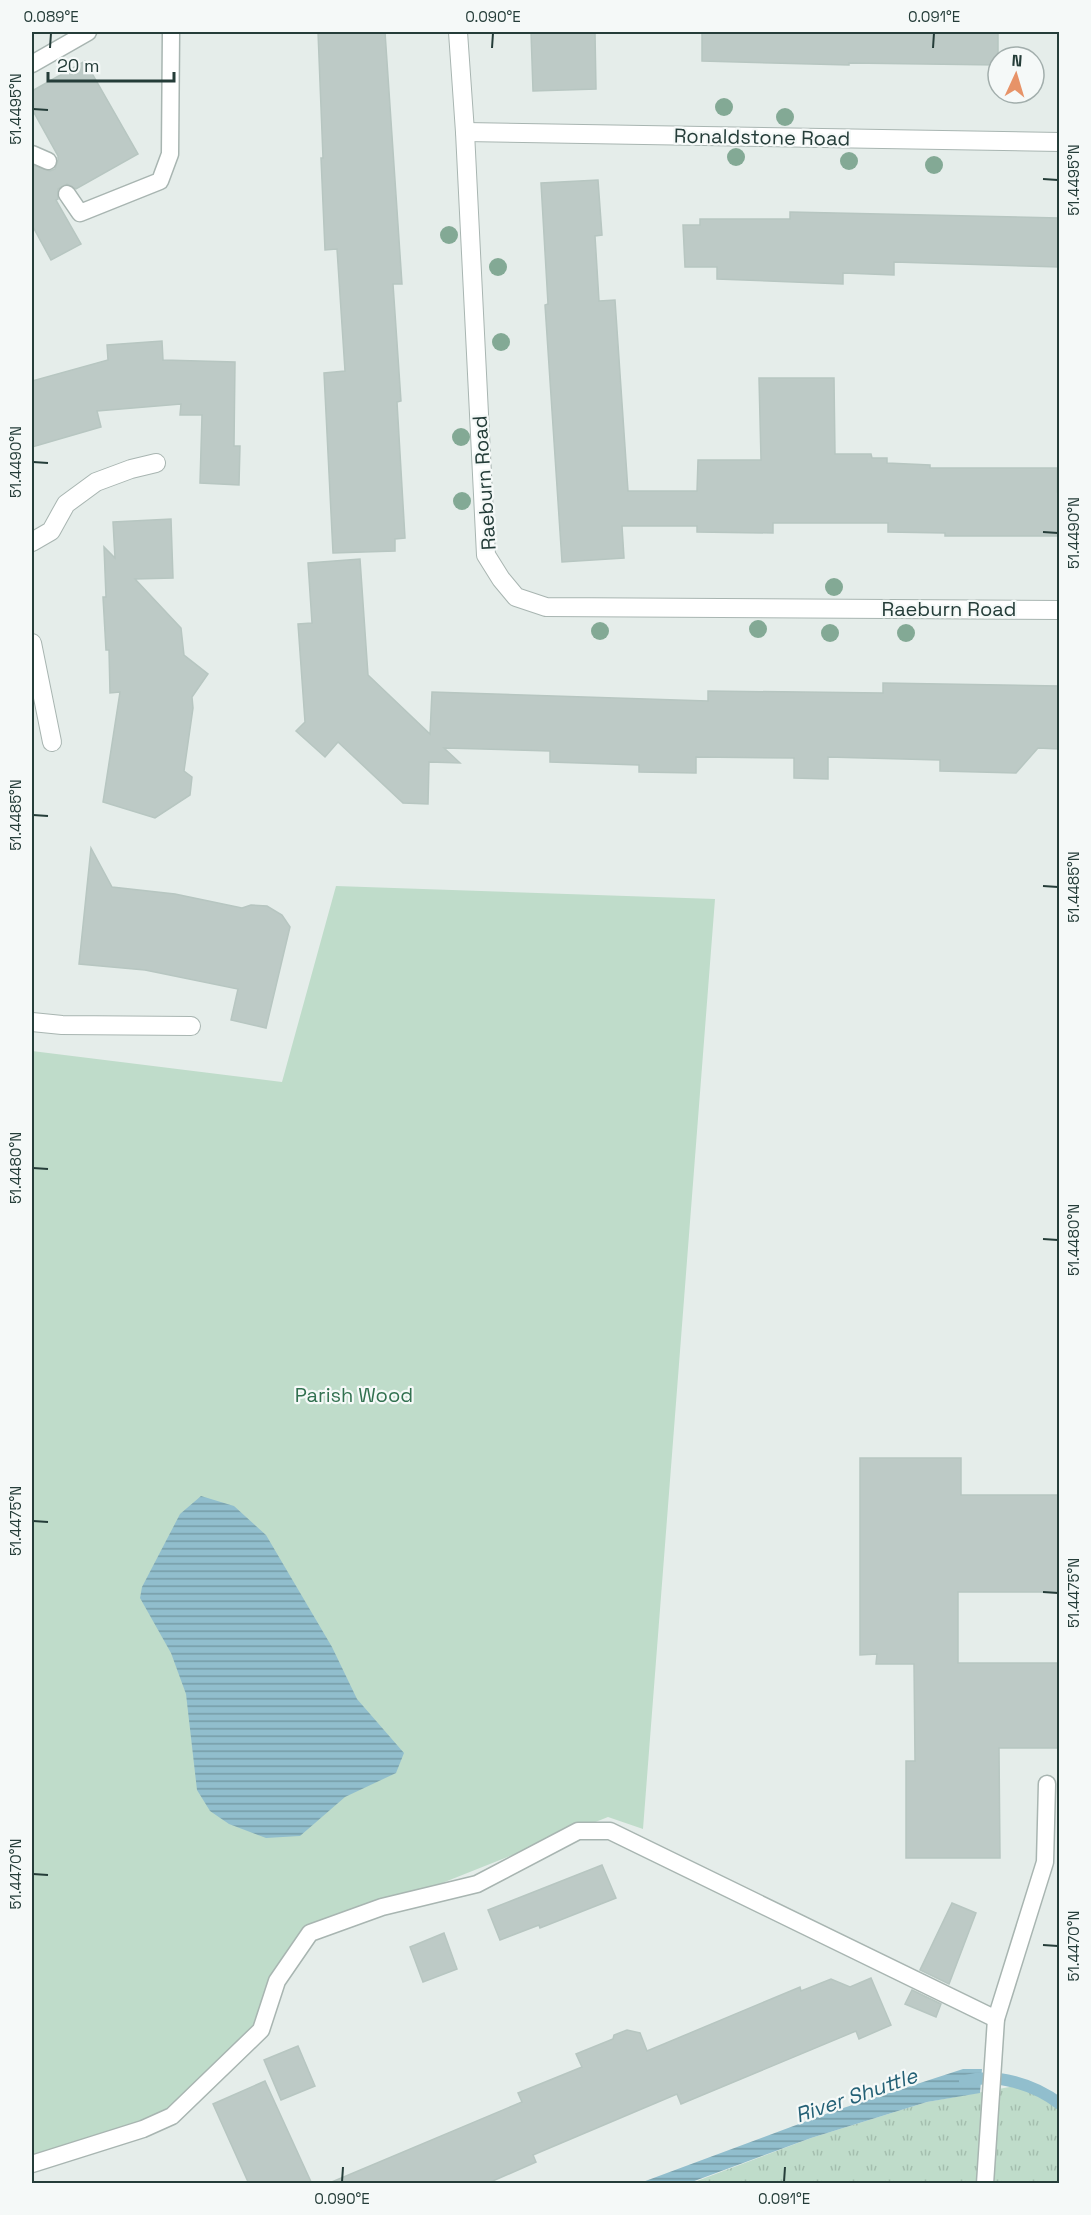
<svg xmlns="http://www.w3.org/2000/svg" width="1091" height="2215" font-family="'Space Grotesk',sans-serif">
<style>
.grass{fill:url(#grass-tufts)}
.park{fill:#bfdcca}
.water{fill:url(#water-rules)}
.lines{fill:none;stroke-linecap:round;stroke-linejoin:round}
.stream{stroke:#91becd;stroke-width:12}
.building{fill:#bdcac6;stroke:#b7c6c1;stroke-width:1.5}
.service-casing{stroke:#a8b5b1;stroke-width:19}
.minor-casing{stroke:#a8b5b1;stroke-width:20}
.service{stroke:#fff;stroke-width:16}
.minor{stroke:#fff;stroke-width:18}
.tree{fill:#83a995}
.ticks{fill:none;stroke:#253d39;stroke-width:2}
.labels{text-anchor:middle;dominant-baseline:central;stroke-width:4.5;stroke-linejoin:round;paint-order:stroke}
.street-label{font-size:20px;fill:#253d39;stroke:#f5f9f8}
.park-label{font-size:20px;fill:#327150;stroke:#f5f9f8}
.water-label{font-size:21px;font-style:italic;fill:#236075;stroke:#f5f9f8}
.neatline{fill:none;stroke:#253d39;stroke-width:2}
.ticks-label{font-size:15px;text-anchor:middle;fill:#253d39}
</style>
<defs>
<pattern id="grass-tufts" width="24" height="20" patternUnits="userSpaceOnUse" patternTransform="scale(1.5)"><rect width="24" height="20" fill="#bfdcca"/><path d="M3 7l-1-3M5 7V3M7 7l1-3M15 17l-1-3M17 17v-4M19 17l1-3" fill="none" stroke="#a4beae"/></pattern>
<pattern id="water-rules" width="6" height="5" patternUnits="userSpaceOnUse" patternTransform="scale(1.5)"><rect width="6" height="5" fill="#91becd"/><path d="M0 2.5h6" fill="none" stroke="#769ca7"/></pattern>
</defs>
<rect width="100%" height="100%" fill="#e5edea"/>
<polygon class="grass" points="1015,2086 1059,2103 1059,2183 689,2184 811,2138 927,2102"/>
<polygon class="park" points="336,886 715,899 643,1829 608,1817 304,1938 257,2040 195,2104 32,2161 32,1051 282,1082"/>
<g class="water">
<polygon points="201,1496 234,1506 266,1535 332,1647 357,1699 404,1753 396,1773 345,1797 300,1836 266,1838 229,1824 210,1811 197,1790 186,1694 171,1653 140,1598 142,1587 180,1514"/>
<polygon points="963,2069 982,2069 980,2093 927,2102 811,2138 689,2183 640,2183 831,2112"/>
</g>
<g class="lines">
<path class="stream" d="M 965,2081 C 997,2073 1034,2084 1060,2104"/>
</g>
<g class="building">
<polygon points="318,32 385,32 402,284 393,284 401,401 397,402 405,538 395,539 395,551 333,553 324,373 345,371 337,249 325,250 321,158 323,158"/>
<polygon points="531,32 595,32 596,89 533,91"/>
<polygon points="702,32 998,32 998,65 849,63 849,65 702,61"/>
<polygon points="85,61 138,154 76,189 67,184 58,189 58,199 56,200 81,244 51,260 32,225 32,165 50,171 55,169 58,160 58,156 32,109 32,91"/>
<polygon points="598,180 602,235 595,236 599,301 615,300 628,491 697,491 698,460 761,460 759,378 834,378 835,454 871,454 872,458 887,458 887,463 930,465 930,468 1057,468 1057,492 1059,492 1059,536 945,536 945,533 888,532 888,523 773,523 773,533 697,532 697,526 622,526 624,558 562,562 545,305 548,304 541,183"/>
<polygon points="790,212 1059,218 1059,267 894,262 894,275 843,273 843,284 717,279 717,267 685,267 683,225 700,225 700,219 790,219"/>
<polygon points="162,341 163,360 235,362 234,446 240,446 239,485 200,483 202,415 180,415 181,404 97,411 101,427 32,447 32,381 108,360 107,345"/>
<polygon points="171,519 173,578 135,579 181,628 184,655 208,674 192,697 193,708 184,771 192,777 190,795 155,818 103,802 120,692 110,693 109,650 106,650 103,597 106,597 104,547 115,558 113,522"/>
<polygon points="360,559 368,675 430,734 432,692 708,701 708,691 883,693 883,683 1059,686 1059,749 1038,748 1016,773 940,771 940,760 828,757 828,779 794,778 794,758 696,757 696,773 639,772 639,765 550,762 550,751 444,748 460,763 429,762 428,804 403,803 338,742 325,757 296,731 305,722 298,624 312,623 308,563"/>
<polygon points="91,848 112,887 175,894 242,908 251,905 267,906 282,915 290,927 266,1028 231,1020 238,989 145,970 79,964"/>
<polygon points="860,1458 961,1458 961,1495 1059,1495 1059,1592 958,1592 958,1663 1059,1663 1059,1748 999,1748 1000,1858 906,1858 906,1761 915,1761 914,1664 876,1664 877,1654 860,1655"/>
<polygon points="602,1865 616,1898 540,1928 539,1925 500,1940 488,1910"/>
<polygon points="952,1903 976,1913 949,1984 920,1970"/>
<polygon points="444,1933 457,1969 423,1982 410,1947"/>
<polygon points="871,1978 891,2025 859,2039 856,2031 681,2104 677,2094 533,2155 536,2162 486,2184 327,2184 522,2102 518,2093 582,2067 576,2054 613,2039 614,2035 627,2030 640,2033 647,2051 800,1987 801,1991 831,1979 850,1987"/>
<polygon points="912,1990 941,2004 936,2017 905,2004"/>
<polygon points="298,2046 315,2086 281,2100 264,2060"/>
<polygon points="265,2081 312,2184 249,2184 213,2104"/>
</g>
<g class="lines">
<g class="service-casing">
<g id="service">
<polyline points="32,64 88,32"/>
<polyline points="32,154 48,161"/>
<polyline points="67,194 80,213 160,181 170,154 171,32"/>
<polyline points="32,2164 143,2129 172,2116 261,2030 277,1981 310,1933 382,1907 477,1884 578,1831 610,1831 996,2019"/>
<polyline points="985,2184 996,2019 1045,1862 1047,1784"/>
</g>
</g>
<g class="minor-casing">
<g id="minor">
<polyline points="458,32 465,132 486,555 501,579 516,597 546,607 1060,610"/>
<polyline points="465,132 1060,142"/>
<polyline points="32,542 51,531 66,504 96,482 131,469 156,463"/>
<polyline points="32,643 52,742"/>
<polyline points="32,1022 62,1025 191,1026"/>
</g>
</g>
<use href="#service" class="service"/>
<use href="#minor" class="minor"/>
</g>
<g class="tree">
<circle cx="724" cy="107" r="9"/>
<circle cx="785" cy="117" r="9"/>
<circle cx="736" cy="157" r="9"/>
<circle cx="849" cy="161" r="9"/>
<circle cx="934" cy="165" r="9"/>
<circle cx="449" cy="235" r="9"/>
<circle cx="498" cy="267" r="9"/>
<circle cx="501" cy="342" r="9"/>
<circle cx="461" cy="437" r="9"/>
<circle cx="462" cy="501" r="9"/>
<circle cx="834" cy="587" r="9"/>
<circle cx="758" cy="629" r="9"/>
<circle cx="600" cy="631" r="9"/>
<circle cx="830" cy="633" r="9"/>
<circle cx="906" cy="633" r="9"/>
</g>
<path class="ticks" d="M 50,48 L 51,33M 492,48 L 493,33M 933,48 L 934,33M 33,109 L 48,110M 1043,179 L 1058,180M 33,462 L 48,463M 1043,532 L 1058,533M 33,815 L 48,816M 1043,886 L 1058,887M 33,1168 L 48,1169M 1043,1239 L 1058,1240M 33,1521 L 48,1522M 1043,1592 L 1058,1593M 33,1874 L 48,1875M 1043,1945 L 1058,1946M 342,2182 L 343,2167M 784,2182 L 785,2167"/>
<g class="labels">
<g class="street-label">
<text transform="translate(762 137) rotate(1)">Ronaldstone Road</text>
<text transform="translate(484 483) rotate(-94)">Raeburn Road</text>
<text x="949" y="609">Raeburn Road</text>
</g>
<g class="park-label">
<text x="354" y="1395">Parish Wood</text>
</g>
<g class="water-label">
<text transform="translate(856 2095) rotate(-19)">River Shuttle</text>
</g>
</g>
<rect width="1091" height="2215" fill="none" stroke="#f5f9f8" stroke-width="66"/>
<g transform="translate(1016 75) rotate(4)"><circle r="28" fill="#f5f9f8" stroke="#a2aeac" stroke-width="1.5"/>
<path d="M0-4.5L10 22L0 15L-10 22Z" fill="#e79368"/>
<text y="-9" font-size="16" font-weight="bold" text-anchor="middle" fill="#253d39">N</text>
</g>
<path d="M48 72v9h126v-9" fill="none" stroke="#253d39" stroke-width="3"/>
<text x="57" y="72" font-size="18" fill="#253d39" stroke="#f5f9f8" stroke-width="4.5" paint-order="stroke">20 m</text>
<rect x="33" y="33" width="1025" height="2149" class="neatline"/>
<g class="ticks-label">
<text x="51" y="22">0.089°E</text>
<text x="493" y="22">0.090°E</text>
<text x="934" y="22">0.091°E</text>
<text transform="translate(16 109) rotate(-90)" y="5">51.4495°N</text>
<text transform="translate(1074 180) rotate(-90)" y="5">51.4495°N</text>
<text transform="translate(16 462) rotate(-90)" y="5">51.4490°N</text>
<text transform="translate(1074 533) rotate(-90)" y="5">51.4490°N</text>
<text transform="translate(16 815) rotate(-90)" y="5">51.4485°N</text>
<text transform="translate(1074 887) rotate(-90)" y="5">51.4485°N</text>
<text transform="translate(16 1168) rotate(-90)" y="5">51.4480°N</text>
<text transform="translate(1074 1240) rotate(-90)" y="5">51.4480°N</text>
<text transform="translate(16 1521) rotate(-90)" y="5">51.4475°N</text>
<text transform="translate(1074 1593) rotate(-90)" y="5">51.4475°N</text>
<text transform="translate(16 1874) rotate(-90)" y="5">51.4470°N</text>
<text transform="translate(1074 1946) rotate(-90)" y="5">51.4470°N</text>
<text x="342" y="2204">0.090°E</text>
<text x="784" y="2204">0.091°E</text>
</g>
</svg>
